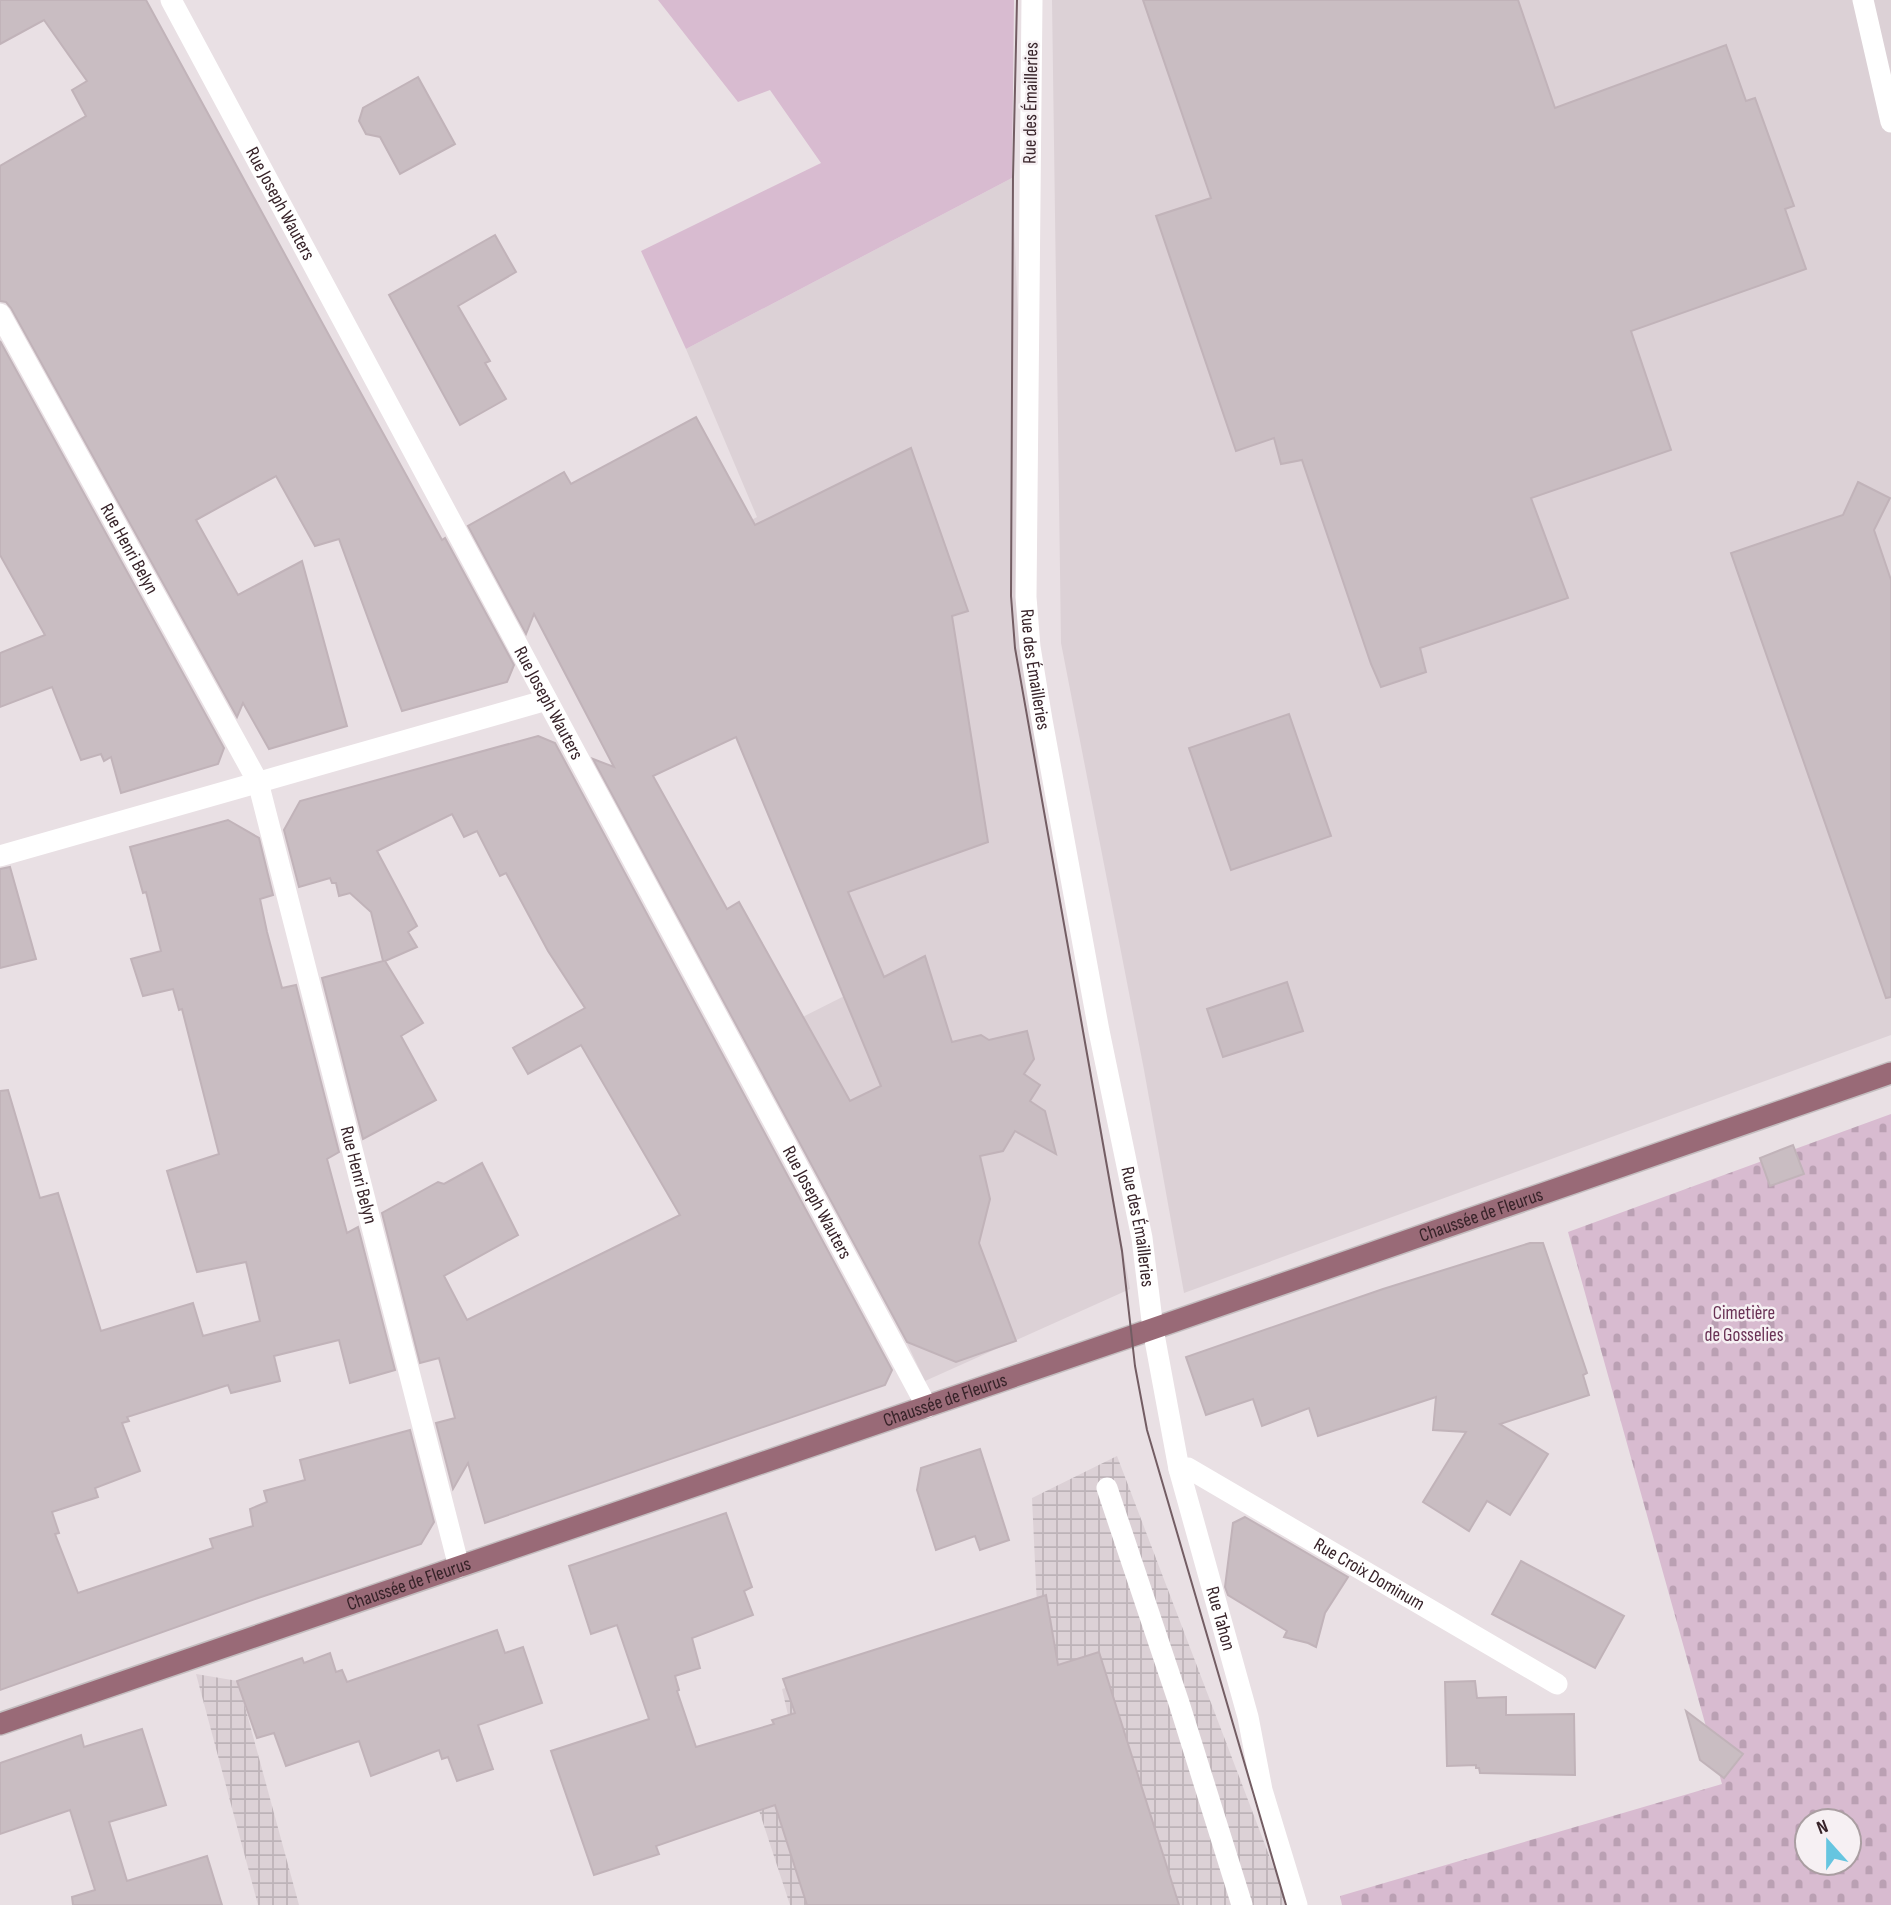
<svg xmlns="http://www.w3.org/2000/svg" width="1891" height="1905" font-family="'Sofia Sans Condensed',sans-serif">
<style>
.built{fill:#dcd1d6}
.industrial{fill:url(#industrial-grid)}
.grass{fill:#d8bbd0}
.cemetery{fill:url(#cemetery-stones);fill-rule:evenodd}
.building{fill:#c9bdc2;stroke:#c1b3b9;stroke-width:2;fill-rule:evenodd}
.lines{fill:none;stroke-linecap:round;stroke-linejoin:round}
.major-casing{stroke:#c3bdbf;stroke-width:24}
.minor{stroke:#fff;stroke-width:21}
.major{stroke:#996a77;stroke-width:21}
.tram{stroke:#735d63;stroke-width:2}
.labels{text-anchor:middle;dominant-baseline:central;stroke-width:5;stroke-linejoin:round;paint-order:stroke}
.street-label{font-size:19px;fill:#372329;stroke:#f6f0f3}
.park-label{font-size:19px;fill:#693255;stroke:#f6f0f3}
</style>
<defs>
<pattern id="industrial-grid" width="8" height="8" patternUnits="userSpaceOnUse" patternTransform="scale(1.75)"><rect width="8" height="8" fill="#dcd1d6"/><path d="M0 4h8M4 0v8" fill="none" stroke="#bdb3b8"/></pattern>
<pattern id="cemetery-stones" width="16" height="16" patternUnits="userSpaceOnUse" patternTransform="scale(1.75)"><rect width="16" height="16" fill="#d8bbd0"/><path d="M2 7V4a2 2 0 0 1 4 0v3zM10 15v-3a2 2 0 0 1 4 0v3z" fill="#baa0b3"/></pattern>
</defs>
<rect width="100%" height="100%" fill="#e9e0e4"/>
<g class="built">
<polygon points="1052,0 1891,0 1891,1035 1184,1293 1144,1070 1061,643"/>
<polygon points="1012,178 1038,772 1130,1289 925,1381 761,1038 880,978 722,578 719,538 757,517 686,349"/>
</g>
<g class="industrial">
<polygon points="1117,1456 1288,1905 790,1905 747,1774 798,1758 782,1689 1037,1606 1032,1498"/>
<polygon points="196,1674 238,1681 299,1905 258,1905"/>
</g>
<polygon class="grass" points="658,0 1014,0 1012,178 686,349 641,251 821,163 770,90 738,102"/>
<path class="cemetery" d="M 1891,1114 L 1891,1905 L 1342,1905 L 1340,1896 L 1722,1784 L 1568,1232 ZM 1807,1821 L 1849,1821 L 1849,1863 L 1807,1863 Z"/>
<g class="building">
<polygon points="0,0 146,0 331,339 442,540 445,538 514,665 507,682 402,711 339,539 315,546 276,476 196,520 238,595 302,561 347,726 269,749 243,703 237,717 11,308 6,302 0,301 0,166 86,116 72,90 87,81 44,20 0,44"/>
<polygon points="1143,0 1518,0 1555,108 1726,45 1746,101 1755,98 1794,206 1785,209 1806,269 1631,331 1671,450 1531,498 1568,598 1420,648 1426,672 1381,687 1371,664 1302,460 1281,464 1274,438 1236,451 1156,216 1211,198"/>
<polygon points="418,77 455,144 400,174 380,137 366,134 359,121 363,108"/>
<polygon points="495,235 516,272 458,306 490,361 485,363 506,399 460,425 389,295"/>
<polygon points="0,341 224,748 218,764 121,793 111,757 104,761 101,754 81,760 52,687 0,707 0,653 45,635 0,555"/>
<path d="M 696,417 L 755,525 L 911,448 L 968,611 L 952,616 L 988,842 L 848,892 L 884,977 L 925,956 L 952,1042 L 981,1035 L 989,1040 L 1027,1031 L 1034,1059 L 1024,1074 L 1040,1085 L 1030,1101 L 1045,1111 L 1056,1154 L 1015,1131 L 1003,1151 L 980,1156 L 990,1199 L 979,1243 L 1016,1341 L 956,1362 L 907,1342 L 593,759 L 614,767 L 534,614 L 526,634 L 468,526 L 564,472 L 571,484 ZM 736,737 L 881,1086 L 850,1101 L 739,902 L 727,909 L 653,776 Z"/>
<polygon points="1858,482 1890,498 1874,530 1891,580 1891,997 1886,998 1731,553 1843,515"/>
<polygon points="1289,714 1331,836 1231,870 1189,748"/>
<polygon points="538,736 555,743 892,1370 885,1385 485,1523 468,1463 453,1489 436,1423 455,1418 439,1358 420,1363 382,1213 438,1182 444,1184 482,1163 518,1235 444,1276 467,1320 680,1215 581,1045 528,1074 513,1048 585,1008 548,951 506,873 500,876 477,831 464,837 452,814 377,851 417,926 408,932 417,947 385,961 423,1023 401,1036 436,1100 363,1139 322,978 383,961 371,912 350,893 339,896 336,883 332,883 330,878 299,887 284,830 300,801"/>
<polygon points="228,820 259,838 273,895 260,899 267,932 282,988 296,985 339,1152 327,1159 347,1233 358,1227 395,1370 350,1383 339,1340 274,1356 280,1381 231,1393 228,1385 127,1417 129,1421 122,1423 140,1471 95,1488 98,1497 52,1512 59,1533 55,1534 78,1593 213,1548 210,1539 253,1526 250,1509 267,1502 264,1491 305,1480 300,1460 410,1430 434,1522 421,1544 258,1598 0,1690 0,1091 8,1090 40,1198 58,1193 101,1331 193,1303 203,1336 260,1321 246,1262 197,1272 167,1171 219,1154 182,1009 179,1010 173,989 143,996 131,959 161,951 146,892 143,893 130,847"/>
<polygon points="10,867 36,959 0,968 0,869"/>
<polygon points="1287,982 1303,1031 1223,1057 1207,1009"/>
<polygon points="1793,1145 1804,1174 1770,1186 1760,1158"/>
<polygon points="1530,1243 1543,1243 1587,1373 1583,1375 1589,1395 1500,1424 1548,1454 1510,1515 1487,1501 1469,1531 1423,1502 1466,1432 1433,1430 1436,1397 1318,1436 1309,1408 1262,1426 1253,1399 1206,1415 1186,1357 1383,1289"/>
<polygon points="980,1449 1009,1540 980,1550 975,1536 936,1550 917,1490 921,1468"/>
<polygon points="726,1513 752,1587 744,1591 753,1615 692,1638 700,1668 675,1676 679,1690 677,1691 696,1747 774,1724 772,1720 795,1713 783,1679 1046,1595 1058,1665 1099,1652 1179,1905 807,1905 775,1805 656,1846 659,1854 594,1875 551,1751 649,1719 617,1625 591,1634 569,1566"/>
<polygon points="1245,1517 1348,1577 1325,1613 1316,1647 1308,1643 1284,1637 1287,1631 1228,1595 1225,1587 1233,1523"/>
<polygon points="1521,1561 1624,1616 1595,1668 1492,1614"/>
<polygon points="497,1630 505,1653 523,1647 542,1703 478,1725 493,1769 457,1781 448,1757 442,1759 439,1750 371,1776 359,1741 286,1766 274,1733 257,1738 237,1681 302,1658 304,1663 330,1653 336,1672 342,1670 347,1682"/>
<polygon points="1475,1681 1477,1698 1506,1697 1506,1715 1574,1714 1575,1775 1480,1773 1479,1768 1476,1768 1476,1765 1447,1766 1445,1682"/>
<polygon points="1686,1711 1743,1754 1724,1778 1700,1760"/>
<polygon points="142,1729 166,1805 109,1822 127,1881 207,1856 222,1905 73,1905 72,1897 95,1890 70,1810 0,1834 0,1763 81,1735 84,1747"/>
</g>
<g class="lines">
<g class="major-casing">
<g id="major">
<path id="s5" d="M 0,1724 L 1132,1336 L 1891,1073"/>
</g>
</g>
<g class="minor">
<path id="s1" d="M 171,0 L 927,1407"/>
<path id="s2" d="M 1032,0 L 1026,597 L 1030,647 L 1042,720 L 1099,1031 L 1142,1238 L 1153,1329 L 1179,1469 L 1248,1717 L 1262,1790 L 1297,1905"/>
<polyline points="1863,0 1891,122"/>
<path id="s3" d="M 0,314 L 258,782 L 459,1567"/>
<polyline points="0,856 547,700"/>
<path id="s4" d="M 1179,1469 L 1188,1468 L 1557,1684"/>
<polyline points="1107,1488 1179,1703 1242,1905"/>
</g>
<use href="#major" class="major"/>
<polyline class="tram" points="1017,0 1013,177 1011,596 1015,648 1122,1251 1135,1366 1147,1430 1286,1905"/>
</g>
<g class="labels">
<g class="street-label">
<text transform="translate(1031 103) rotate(-89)">Rue des Émailleries</text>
<text stroke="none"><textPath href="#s1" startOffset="231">Rue Joseph Wauters</textPath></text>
<text stroke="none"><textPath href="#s3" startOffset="268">Rue Henri Belyn</textPath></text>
<text stroke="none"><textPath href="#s2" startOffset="670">Rue des Émailleries</textPath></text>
<text stroke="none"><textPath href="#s1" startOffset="798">Rue Joseph Wauters</textPath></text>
<text stroke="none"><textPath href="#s3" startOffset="940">Rue Henri Belyn</textPath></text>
<text stroke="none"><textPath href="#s1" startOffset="1365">Rue Joseph Wauters</textPath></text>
<text stroke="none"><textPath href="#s5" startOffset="1566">Chaussée de Fleurus</textPath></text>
<text stroke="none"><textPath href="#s2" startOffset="1237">Rue des Émailleries</textPath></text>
<text stroke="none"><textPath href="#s5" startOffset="999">Chaussée de Fleurus</textPath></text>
<text stroke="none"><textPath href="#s4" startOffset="219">Rue Croix Dominum</textPath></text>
<text stroke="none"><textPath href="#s5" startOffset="432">Chaussée de Fleurus</textPath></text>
<text stroke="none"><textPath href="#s2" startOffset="1638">Rue Tahon</textPath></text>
</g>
<g class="park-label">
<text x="1744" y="1313">Cimetière<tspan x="1744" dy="22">de Gosselies</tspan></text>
</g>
</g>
<g transform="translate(1828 1842) rotate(339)"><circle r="33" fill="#f6f0f3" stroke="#aa9ea2" stroke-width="2"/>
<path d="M0-5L12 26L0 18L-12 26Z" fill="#66c5e0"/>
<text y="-10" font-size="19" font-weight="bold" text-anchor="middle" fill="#372329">N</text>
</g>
</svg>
